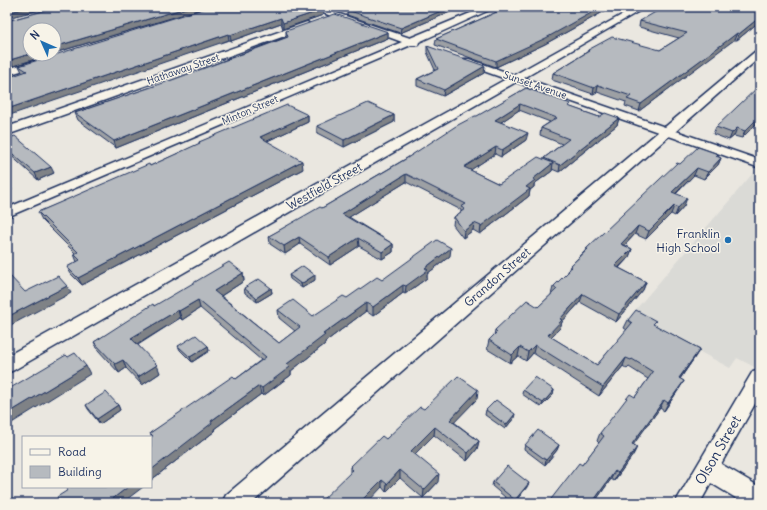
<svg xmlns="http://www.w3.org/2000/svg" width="767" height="510" font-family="Delius,sans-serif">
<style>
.built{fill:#dadad6}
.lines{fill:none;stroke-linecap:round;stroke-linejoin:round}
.minor-casing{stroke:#1b2f5e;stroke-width:3}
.minor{fill:#f7f3e8;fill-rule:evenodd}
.wall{fill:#9da0a4;stroke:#1b2f5e;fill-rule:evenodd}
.shaded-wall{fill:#7f8286;stroke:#1b2f5e}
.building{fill:#b6babf;stroke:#1b2f5e}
.poi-dot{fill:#1f6fb2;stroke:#f7f3e8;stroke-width:1.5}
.labels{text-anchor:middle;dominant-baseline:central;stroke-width:3;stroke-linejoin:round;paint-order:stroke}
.far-street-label{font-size:10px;fill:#1b2f5e;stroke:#f7f3e8}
.street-label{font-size:12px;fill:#1b2f5e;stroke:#f7f3e8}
.poi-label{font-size:12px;fill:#1b2f5e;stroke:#f7f3e8;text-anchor:end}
.near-street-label{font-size:14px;fill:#1b2f5e;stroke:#f7f3e8}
</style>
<rect width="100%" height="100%" fill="#eae7e0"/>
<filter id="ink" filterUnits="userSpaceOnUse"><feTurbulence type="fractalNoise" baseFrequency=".025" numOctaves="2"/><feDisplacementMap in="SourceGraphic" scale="8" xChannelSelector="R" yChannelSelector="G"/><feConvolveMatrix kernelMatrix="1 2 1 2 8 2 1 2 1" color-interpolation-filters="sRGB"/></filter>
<g filter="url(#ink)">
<polygon class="built" points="760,165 760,370 737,358 730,368 631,315"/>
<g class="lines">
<g class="minor-casing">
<g id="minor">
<polygon points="307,7 319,7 410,38 485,7 496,7 419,42 418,45 411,45 7,217 7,208 402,42"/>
<polygon points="636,7 646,7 524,78 665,127 757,50 760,49 760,57 676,131 760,160 760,168 669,136 252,503 222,503 226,495 658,132 516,82 14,370 7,373 7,356 506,79 461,63 460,61 461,59 469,59 514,75"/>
<polygon points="307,22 311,25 310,27 7,135 7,127"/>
<polygon points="41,59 45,60 46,62 45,64 7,75 7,69"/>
<polygon points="760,369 760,395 721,464 760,487 760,503 744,503 711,483 700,503 675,503 753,371"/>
</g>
</g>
<use href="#minor" class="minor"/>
</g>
<g class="wall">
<polygon points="58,7 208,7 54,53 54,30 30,54 52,54 13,66 7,62 7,21"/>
<polygon points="323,7 347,7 335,11"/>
<polygon points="354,7 462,7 400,33 347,15 347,10"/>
<polygon points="508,7 612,7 545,44 496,67 435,45 436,39"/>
<polygon points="760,7 760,21 737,40 734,40 725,46 639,111 625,106 626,102 597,92 593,94 552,80 553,73 587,52 588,50 660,50 679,38 639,27 640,21"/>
<polygon points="322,10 323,15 283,29 281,23 231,41 229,40 23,73 22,72 19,66"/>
<polygon points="286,31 388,32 388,38 116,148 78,120 75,113 172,80 286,37"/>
<polygon points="427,46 484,73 443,96 417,86 417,79 435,70 427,52"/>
<path d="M 526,88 L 570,107 L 599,117 L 619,118 L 617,125 L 559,172 L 552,169 L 552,171 L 534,184 L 534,187 L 530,190 L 529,196 L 480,234 L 473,230 L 463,238 L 453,225 L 454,217 L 461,212 L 461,210 L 406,182 L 349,217 L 393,244 L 393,252 L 382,259 L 359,246 L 330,265 L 300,244 L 285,254 L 270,244 L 269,236 L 322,208 ZM 519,110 L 550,122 L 541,128 L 540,135 L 562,144 L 544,158 L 544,159 L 499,184 L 470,170 L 495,154 L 501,157 L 526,140 L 501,122 Z"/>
<polygon points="308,115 308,122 267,141 303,169 82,285 71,274 67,267 77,262 74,254 75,253 42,220 38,212 150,166 199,144 199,142"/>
<polygon points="394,115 394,122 344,147 317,133 317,126"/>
<polygon points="760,120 742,138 734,136 729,140 713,134 716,127"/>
<polygon points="7,139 54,173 38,180 7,152"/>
<polygon points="718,154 717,156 721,158 718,165 704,179 694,175 676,194 684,206 675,216 671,214 646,239 635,234 625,245 632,249 629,257 619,268 646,282 643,290 616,322 580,302 562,322 560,328 551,337 597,365 627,330 624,328 628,320 654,325 700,349 695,357 680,379 684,381 679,389 664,411 660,408 633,444 637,447 633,455 614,481 611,479 594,503 548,503 582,465 599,443 597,441 600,433 635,397 648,379 629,367 627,369 623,366 599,396 533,353 526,361 518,356 510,363 487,349 489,340 494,336 495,330 538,307 551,295 553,287 567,274 570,266 585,251 586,249 680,164"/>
<polygon points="450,256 427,274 427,278 405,294 403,293 373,316 366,311 325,342 325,344 291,371 291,375 263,396 261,394 214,429 215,431 151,480 151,437 152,437 150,433 236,379 261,360 200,308 182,320 180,318 138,345 160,373 142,385 126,368 119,373 98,350 94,342 154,306 243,273 244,281 221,296 279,343 295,331 279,318 278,310 313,316 382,280"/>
<polygon points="289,275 315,280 302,288 290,279"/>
<polygon points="244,288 271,288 272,293 257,302 245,293"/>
<polygon points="178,346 208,346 209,351 192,362 180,350"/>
<polygon points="523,390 554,390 553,395 541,407 522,394"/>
<polygon points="477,399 454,422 479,441 477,449 467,461 434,435 415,454 438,482 423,498 400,478 386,492 382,487 350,473 350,467 424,409"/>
<polygon points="86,405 118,405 120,410 100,424 88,409"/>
<polygon points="486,410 514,418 505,429 485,415"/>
<polygon points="525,445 559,445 557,450 545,465 524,449"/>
<polygon points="493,482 527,487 514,503 512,503 492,486"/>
</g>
<g class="shaded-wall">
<polygon points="29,7 52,7 7,18 7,13"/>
<polygon points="189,7 208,7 54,53 54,47"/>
<polygon points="335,7 347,7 335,11"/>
<polygon points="450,7 462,7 400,33 401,28"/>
<polygon points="602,7 612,7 545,44 496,67 496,61"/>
<polygon points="322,10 323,15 283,29 283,23"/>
<polygon points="760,17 760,21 737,40 739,34"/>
<polygon points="281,18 281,23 231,41 230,35"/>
<polygon points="388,32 388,38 116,148 114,141"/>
<polygon points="737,33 734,40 639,111 641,104"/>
<polygon points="228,34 229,40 7,116 7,109"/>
<polygon points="30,54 52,54 13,66 10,60"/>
<polygon points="485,66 484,73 443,96 444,90"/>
<polygon points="598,85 597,92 593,94 594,88"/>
<polygon points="520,104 519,110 494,127 495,120"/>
<polygon points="308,115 308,122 261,144 260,137"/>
<polygon points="394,115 394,122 344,147 344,140"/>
<polygon points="760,116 760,120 742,138 745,131"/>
<polygon points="619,118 617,125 559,172 560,165"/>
<polygon points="737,128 734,136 729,140 732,133"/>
<polygon points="528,133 526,140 501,157 502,150"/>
<polygon points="496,147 495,154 463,175 464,167"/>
<polygon points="721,158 718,165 704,179 708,172"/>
<polygon points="302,161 303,169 82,285 78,278"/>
<polygon points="553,163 552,171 534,184 534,187 530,190 529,196 480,234 481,226 526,187 533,179"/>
<polygon points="51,167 54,173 38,180 35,173"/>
<polygon points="697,168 694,175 669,200 672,192"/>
<polygon points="406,174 406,182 343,221 342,214"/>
<polygon points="9,183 12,190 7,193 7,184"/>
<polygon points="687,198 684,206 675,216 678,208"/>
<polygon points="674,206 671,214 646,239 649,231"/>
<polygon points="474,223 473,230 463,238 464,231"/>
<polygon points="638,226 635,234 618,252 621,244"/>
<polygon points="299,237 300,244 285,254 284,246"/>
<polygon points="358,238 359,246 330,265 329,257"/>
<polygon points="393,244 393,252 382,259 382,252"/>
<polygon points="451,248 450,256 427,274 427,278 405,294 406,286 425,268"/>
<polygon points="632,249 629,257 612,274 615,266"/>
<polygon points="243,273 244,281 216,299 214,291"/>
<polygon points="315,275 315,280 302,288 301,284"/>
<polygon points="646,282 643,290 616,322 619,314"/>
<polygon points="403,285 403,293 373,316 373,307"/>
<polygon points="67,286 71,293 7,327 7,317"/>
<polygon points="271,288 272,293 257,302 256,298"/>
<polygon points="583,294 580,302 562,322 560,328 545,343 548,335 560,319"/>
<polygon points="198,300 200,308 182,320 179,311"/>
<polygon points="366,303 366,311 325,342 325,344 291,371 291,375 263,396 262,388 287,364 323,334"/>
<polygon points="178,310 180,318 135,346 131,338"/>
<polygon points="535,345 533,353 526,361 528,352"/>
<polygon points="208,346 209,351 192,362 190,357"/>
<polygon points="520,347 518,356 510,363 512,355"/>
<polygon points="700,349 695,357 675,386 679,378"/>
<polygon points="626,358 623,366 599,396 603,387"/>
<polygon points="123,360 126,368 119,373 115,364"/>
<polygon points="157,365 160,373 142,385 138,377"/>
<polygon points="86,366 90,374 7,426 7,414"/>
<polygon points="684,381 679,389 664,411 668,403"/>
<polygon points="259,386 261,394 214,429 215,431 151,480 151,470 211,421"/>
<polygon points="478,390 477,399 449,428 450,420"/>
<polygon points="554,390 553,395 541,407 543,403"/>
<polygon points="664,400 660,408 628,452 632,444"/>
<polygon points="118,405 120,410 100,424 97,419"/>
<polygon points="515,414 514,418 505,429 506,425"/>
<polygon points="435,427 434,435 410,459 411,451"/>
<polygon points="479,441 477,449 467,461 468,453"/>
<polygon points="559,445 557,450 545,465 546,460"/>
<polygon points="637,447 633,455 614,481 618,473"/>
<polygon points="400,470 400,478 386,492 387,484"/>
<polygon points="615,471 611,479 594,503 592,503"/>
<polygon points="439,474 438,482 423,498 424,490"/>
<polygon points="382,480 382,487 367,503 359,503"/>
<polygon points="529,483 527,487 514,503 515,500"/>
<polygon points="128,487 143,487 122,503 107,503"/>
</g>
<g class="building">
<polygon points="7,7 29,7 7,13"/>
<polygon points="58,7 189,7 54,47 54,30 30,30 30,54 10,60 7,58 7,21"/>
<polygon points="209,7 316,7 322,10 283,23 281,18 230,35 228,34 7,109 7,78 27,71 19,66"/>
<polygon points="354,7 450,7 401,28 347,10"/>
<polygon points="508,7 602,7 546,38 496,61 436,39"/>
<polygon points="664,7 760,7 760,17 739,34 737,33 728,40 641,104 627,99 631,96 598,85 594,88 553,73 589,51 588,50 612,37 660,50 687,33 640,21"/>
<polygon points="335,14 388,32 114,141 75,113 172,80 288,37 286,31"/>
<polygon points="427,46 485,66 444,90 417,79 438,69"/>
<polygon points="760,85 760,116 745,131 737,128 732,133 716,127"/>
<polygon points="526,88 571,104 568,106 599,117 605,113 619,118 560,165 544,158 569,139 541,128 557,118 520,104 495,120 528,133 502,150 496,147 464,167 499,184 538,157 553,163 533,179 535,180 526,187 530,189 481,226 474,223 464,231 454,217 465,209 461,207 466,204 406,174 342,214 393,244 382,252 358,238 329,257 299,237 284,246 269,236 320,207 322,208 404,160 456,126 475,116 477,116"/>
<polygon points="368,103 394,115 344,140 317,126"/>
<polygon points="287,105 308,115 260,137 302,161 78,278 67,267 80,260 74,254 78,252 38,212 149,164 150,166 200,143 199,142"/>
<polygon points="15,136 51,167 35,173 7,149 7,139"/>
<polygon points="698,147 718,154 716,156 721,158 708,172 697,168 672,192 687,198 678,208 674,206 649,231 638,226 621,244 632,249 615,266 646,282 619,314 583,294 560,319 562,320 548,335 597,365 632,323 628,320 636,310 656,321 653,324 700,349 679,378 684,381 668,403 664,400 632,444 637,447 618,473 615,471 592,503 548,503 579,463 582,465 604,436 600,433 630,394 635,397 653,372 632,359 631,360 626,358 603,387 535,345 528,352 520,347 512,355 489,340 497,332 495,330 527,300 538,307 557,289 553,287 569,271 568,271 572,267 570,266 588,249 586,249 677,163 680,164"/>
<polygon points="437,240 451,248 425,268 428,270 406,286 403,285 373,307 366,303 323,334 325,335 287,364 290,367 262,388 259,386 211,421 212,423 151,470 151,437 153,436 150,433 233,376 236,379 266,357 198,300 179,311 178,310 131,338 157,365 138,377 123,360 115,364 94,342 153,304 154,306 229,262 243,273 214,291 279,343 300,327 278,310 293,300 313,316 343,296 347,298 377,277 382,280"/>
<polygon points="303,266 315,275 301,284 289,275"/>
<polygon points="8,274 25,292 58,276 67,286 7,317 7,275"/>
<polygon points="259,279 271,288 256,298 244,288"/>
<polygon points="196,335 208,346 190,357 178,346"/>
<polygon points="75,353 86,366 7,414 7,390 66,355 68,357"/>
<polygon points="458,376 478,390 450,420 479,441 468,453 435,427 411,451 439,474 424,490 400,470 387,484 382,480 359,503 319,503 353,470 350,467 382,436 386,439 420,407 424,409"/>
<polygon points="535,377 554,390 543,403 523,390"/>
<polygon points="106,392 118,405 97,419 86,405"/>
<polygon points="496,400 515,414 506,425 486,410"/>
<polygon points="538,430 559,445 546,460 525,445"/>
<polygon points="507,466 529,483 515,500 493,482"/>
<polygon points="66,487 128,487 107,503 60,503 57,497 68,490"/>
</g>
</g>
<circle class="poi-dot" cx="728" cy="240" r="4"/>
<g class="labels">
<g class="far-street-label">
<text transform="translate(183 69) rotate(-19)">Hathaway Street</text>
<text transform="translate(535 85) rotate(19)">Sunset Avenue</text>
<text transform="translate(250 110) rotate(-23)">Minton Street</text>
</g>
<g class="street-label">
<text transform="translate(324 186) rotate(-29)">Westfield Street</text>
<text transform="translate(497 277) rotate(-41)">Grandon Street</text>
</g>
<g class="poi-label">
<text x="720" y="233">Franklin<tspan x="720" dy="14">High School</tspan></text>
</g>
<g class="near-street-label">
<text transform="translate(718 450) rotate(-60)">Olson Street</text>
</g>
</g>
<rect width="767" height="510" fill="none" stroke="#f7f3e8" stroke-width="24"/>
<rect x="12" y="12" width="743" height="486" fill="none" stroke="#1b2f5e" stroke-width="1.5" filter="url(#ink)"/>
<rect x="22" y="436" width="130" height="52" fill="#f7f3e8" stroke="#9fa5b1"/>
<rect x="30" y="449" width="20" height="6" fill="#f7f3e8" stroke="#9fa5b1"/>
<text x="58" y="456" font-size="12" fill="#1b2f5e">Road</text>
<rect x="30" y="466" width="20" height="12" fill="#b6babf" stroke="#9fa5b1"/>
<text x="58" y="476" font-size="12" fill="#1b2f5e">Building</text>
<g transform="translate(42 42) rotate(315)"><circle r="19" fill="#f7f3e8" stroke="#9fa5b1"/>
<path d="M0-3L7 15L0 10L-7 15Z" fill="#1f6fb2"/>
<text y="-6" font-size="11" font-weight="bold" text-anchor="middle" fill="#1b2f5e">N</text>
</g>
</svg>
